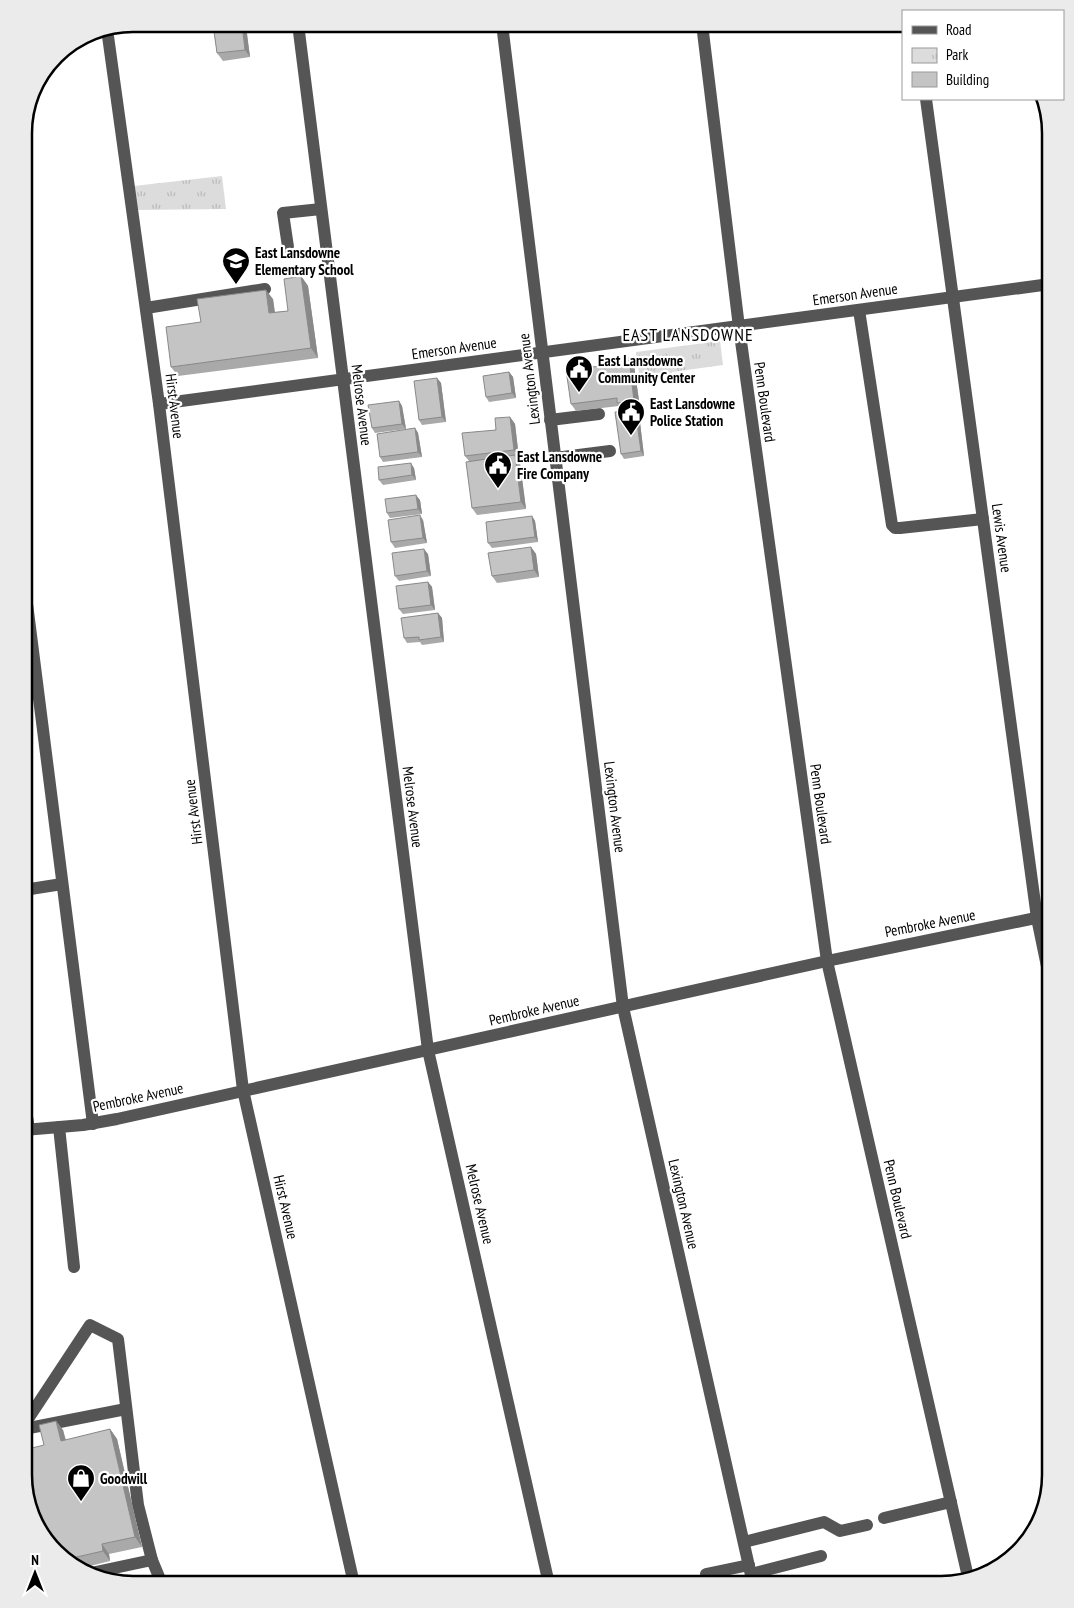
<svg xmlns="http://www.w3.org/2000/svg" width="1074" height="1608" font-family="'PT Sans Narrow',sans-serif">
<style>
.park{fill:url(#park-tufts)}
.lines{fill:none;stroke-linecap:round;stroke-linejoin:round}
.minor{stroke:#555;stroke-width:12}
.wall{fill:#a9a9a9}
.shaded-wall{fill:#898989}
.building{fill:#c4c4c4;stroke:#898989}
.labels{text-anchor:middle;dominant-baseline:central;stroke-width:4.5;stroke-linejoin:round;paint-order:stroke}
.poi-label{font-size:15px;font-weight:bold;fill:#000;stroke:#fff;text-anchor:start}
.street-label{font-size:15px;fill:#000;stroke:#fff}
.quarter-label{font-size:18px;letter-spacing:1px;fill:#000;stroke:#fff}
.rim{fill:none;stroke:#000;stroke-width:2.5}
</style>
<defs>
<pattern id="park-tufts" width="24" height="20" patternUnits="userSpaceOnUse" patternTransform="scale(1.25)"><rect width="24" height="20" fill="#dcdcdc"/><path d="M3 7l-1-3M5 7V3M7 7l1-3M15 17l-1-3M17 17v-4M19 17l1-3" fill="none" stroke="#bbb"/></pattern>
</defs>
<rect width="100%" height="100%" fill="#fff"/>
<g class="park">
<polygon points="222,176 226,209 137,210 134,186"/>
<polygon points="720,341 723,365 672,372 672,374 640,379 636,352"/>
</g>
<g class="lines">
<g class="minor">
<polyline points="298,24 428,1050 549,1584"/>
<polyline points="502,24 623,1007 753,1584"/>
<polyline points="702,24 739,327 827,961 968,1577"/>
<polyline points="107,29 159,404 243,1090 354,1584"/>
<polyline points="926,99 1037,918 1050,981"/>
<polyline points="288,247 283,213 321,209"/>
<polyline points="146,308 265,289"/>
<polyline points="859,310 892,525 895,528 900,528 983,519"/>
<polyline points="159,404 1050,284"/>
<polyline points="550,420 599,414"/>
<polyline points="555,458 610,451"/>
<polyline points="24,580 93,1124"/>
<polyline points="24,890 62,884"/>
<polyline points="24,1098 29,1129"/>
<polyline points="59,1127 74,1267"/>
<polyline points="24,1130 83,1125 117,1119 827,961 1050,915"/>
<polyline points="24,1425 90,1325 118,1339 138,1505 152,1560"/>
<polyline points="24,1429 126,1409"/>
<polyline points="884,1518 951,1502"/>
<polyline points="744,1542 824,1522 840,1531 867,1525"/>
<polyline points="91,1573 152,1560 162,1584"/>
<polyline points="706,1574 749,1565"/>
<polyline points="751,1574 821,1556"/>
</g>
</g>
<g class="wall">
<polygon points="213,24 245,24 250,57 223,61 217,53"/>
<polygon points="301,276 308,286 318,358 178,376 171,367 201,322 273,299 275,312 288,311"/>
<polygon points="634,365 640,408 635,409 639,414 644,456 624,459 621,454 622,410 619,406 576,411 571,404"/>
<polygon points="509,372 513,377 516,398 489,402 486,397"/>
<polygon points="437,378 441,383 446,422 422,425 419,420"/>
<polygon points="399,401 402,406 406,429 375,433 372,428"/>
<polygon points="510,417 515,424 519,458 516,458 520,463 526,509 477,515 472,508 469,461 465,456"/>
<polygon points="415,428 418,433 422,457 383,462 380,457"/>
<polygon points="414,468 416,480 383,485 379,480"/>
<polygon points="420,500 422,514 390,518 387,513"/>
<polygon points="532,516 535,521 538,542 492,548 488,543"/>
<polygon points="423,520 427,543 395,548 391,542"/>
<polygon points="531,547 536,554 539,577 497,583 492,576"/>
<polygon points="428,554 431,576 399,581 395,576"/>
<polygon points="428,582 432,587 435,610 403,614 399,609"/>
<polygon points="438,613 442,618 444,642 422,645 420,642 407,643 404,638"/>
<polygon points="56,1421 63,1430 66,1440 110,1429 117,1439 142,1547 109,1554 110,1561 78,1569 38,1529"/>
</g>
<g class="shaded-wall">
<polygon points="241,24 245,24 246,25 250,57 245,50"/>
<polygon points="301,276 308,286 318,358 311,348"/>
<polygon points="266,290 273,299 276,323 269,313"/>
<polygon points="629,358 634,365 640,408 634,401"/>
<polygon points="509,372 513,377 516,398 512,393"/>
<polygon points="437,378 441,383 446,422 442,417"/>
<polygon points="399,401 402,406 406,429 402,424"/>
<polygon points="635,409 639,414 644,456 641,451"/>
<polygon points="510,417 515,424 519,458 514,450"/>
<polygon points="415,428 418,433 422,457 418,452"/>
<polygon points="515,455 520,463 526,509 521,502"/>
<polygon points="411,463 414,468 416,480 412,475"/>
<polygon points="416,495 420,500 422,514 418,509"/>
<polygon points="420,515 423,520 427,543 423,538"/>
<polygon points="532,516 535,521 538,542 535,537"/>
<polygon points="531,547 536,554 539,577 534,570"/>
<polygon points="424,549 428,554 431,576 427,571"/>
<polygon points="428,582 432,587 435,610 431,605"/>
<polygon points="438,613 442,618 444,642 441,637"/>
<polygon points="56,1421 63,1430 68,1451 61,1441"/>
<polygon points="110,1429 117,1439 142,1547 135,1537"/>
<polygon points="102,1544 109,1554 110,1561 103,1551"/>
</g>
<g class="building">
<polygon points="213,24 242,24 245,50 217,53"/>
<polygon points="301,276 311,348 171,367 166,327 201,322 197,299 266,290 269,313 288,311 284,279"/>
<polygon points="629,358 634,401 617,403 617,398 571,404 566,370 610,365 610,360"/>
<polygon points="509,372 512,393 486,397 483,376"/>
<polygon points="437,378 442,417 419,420 414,381"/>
<polygon points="399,401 402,424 372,428 368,405"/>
<polygon points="635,409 641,451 621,454 615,412"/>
<polygon points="510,417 514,450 465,456 462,433 496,430 495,418"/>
<polygon points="415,428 418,452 380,457 377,434"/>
<polygon points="515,455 521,502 472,508 466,462"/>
<polygon points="411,463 412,475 379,480 378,467"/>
<polygon points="416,495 418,509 387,513 385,499"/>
<polygon points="420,515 423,538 391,542 388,520"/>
<polygon points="532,516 535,537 488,543 486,522"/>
<polygon points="531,547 534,570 492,576 488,553"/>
<polygon points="424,549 427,571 395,576 392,553"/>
<polygon points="428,582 431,605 399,609 396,586"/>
<polygon points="438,613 441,637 419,640 419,637 404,638 401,618"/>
<polygon points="56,1421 61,1441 110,1429 135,1537 102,1544 103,1551 68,1559 38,1529 24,1475 24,1450 44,1445 39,1425"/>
</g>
<defs>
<g id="school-pin" transform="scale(1.4375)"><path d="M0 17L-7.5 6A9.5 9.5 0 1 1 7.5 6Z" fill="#000" stroke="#fff"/><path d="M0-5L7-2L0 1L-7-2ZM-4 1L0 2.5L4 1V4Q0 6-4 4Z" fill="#fff"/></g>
<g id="civic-pin" transform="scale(1.4375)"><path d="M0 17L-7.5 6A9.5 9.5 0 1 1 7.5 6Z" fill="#000" stroke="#fff"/><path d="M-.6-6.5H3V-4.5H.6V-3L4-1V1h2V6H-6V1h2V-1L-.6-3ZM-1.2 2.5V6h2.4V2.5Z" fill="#fff"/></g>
<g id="shop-pin" transform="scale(1.4375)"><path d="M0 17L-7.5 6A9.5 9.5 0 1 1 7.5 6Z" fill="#000" stroke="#fff"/><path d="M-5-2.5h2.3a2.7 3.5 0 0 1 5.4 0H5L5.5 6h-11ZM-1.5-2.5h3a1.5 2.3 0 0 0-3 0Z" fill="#fff"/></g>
</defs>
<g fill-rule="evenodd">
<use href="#school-pin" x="236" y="261"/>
<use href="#civic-pin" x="579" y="369"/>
<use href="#civic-pin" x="631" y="412"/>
<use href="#civic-pin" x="498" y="465"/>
<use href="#shop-pin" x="81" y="1478"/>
</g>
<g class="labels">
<g class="poi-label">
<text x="255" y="252">East Lansdowne<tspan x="255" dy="17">Elementary School</tspan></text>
<text x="598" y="360">East Lansdowne<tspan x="598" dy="17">Community Center</tspan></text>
<text x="650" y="403">East Lansdowne<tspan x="650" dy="17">Police Station</tspan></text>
<text x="517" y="456">East Lansdowne<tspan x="517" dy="17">Fire Company</tspan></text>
<text x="100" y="1478">Goodwill</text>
</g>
<g class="street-label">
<text transform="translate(855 294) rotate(-8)">Emerson Avenue</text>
<text transform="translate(454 348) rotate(-8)">Emerson Avenue</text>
<text transform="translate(529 379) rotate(-97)">Lexington Avenue</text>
<text transform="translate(765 402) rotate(82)">Penn Boulevard</text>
<text transform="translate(362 405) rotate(83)">Melrose Avenue</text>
<text transform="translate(175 406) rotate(83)">Hirst Avenue</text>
<text transform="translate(1002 538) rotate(82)">Lewis Avenue</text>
<text transform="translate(821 804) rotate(82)">Penn Boulevard</text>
<text transform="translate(413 807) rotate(83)">Melrose Avenue</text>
<text transform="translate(615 807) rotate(83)">Lexington Avenue</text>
<text transform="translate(193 812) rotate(-97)">Hirst Avenue</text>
<text transform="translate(930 923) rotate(-11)">Pembroke Avenue</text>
<text transform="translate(534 1010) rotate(-13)">Pembroke Avenue</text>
<text transform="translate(138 1097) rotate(-12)">Pembroke Avenue</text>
<text transform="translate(898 1199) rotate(77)">Penn Boulevard</text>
<text transform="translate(480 1204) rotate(77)">Melrose Avenue</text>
<text transform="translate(684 1204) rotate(77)">Lexington Avenue</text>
<text transform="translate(286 1207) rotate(77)">Hirst Avenue</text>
</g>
<g class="quarter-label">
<text x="688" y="334">EAST LANSDOWNE</text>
</g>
</g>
<path d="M0 0H1074V1608H0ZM133 32H941A101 101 0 0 1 1042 133V1475A101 101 0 0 1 941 1576H133A101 101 0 0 1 32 1475V133A101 101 0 0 1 133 32Z" fill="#ebebeb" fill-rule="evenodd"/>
<path class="rim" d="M133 32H941A101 101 0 0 1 1042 133V1475A101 101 0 0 1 941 1576H133A101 101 0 0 1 32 1475V133A101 101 0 0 1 133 32Z"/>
<rect x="902" y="10" width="162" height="90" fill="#ffffff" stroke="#999999"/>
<rect x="912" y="26" width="25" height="8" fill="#555555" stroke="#999999"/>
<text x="946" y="35" font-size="15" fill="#000000">Road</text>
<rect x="912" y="48" width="25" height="15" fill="url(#park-tufts)" stroke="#999999"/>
<text x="946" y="60" font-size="15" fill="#000000">Park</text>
<rect x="912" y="72" width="25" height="15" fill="#c4c4c4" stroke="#999999"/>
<text x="946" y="85" font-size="15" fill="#000000">Building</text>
<g transform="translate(35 1573)" stroke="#ffffff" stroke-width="4" paint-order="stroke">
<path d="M0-4L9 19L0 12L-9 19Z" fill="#000000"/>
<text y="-8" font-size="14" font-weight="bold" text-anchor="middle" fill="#000000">N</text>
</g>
</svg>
